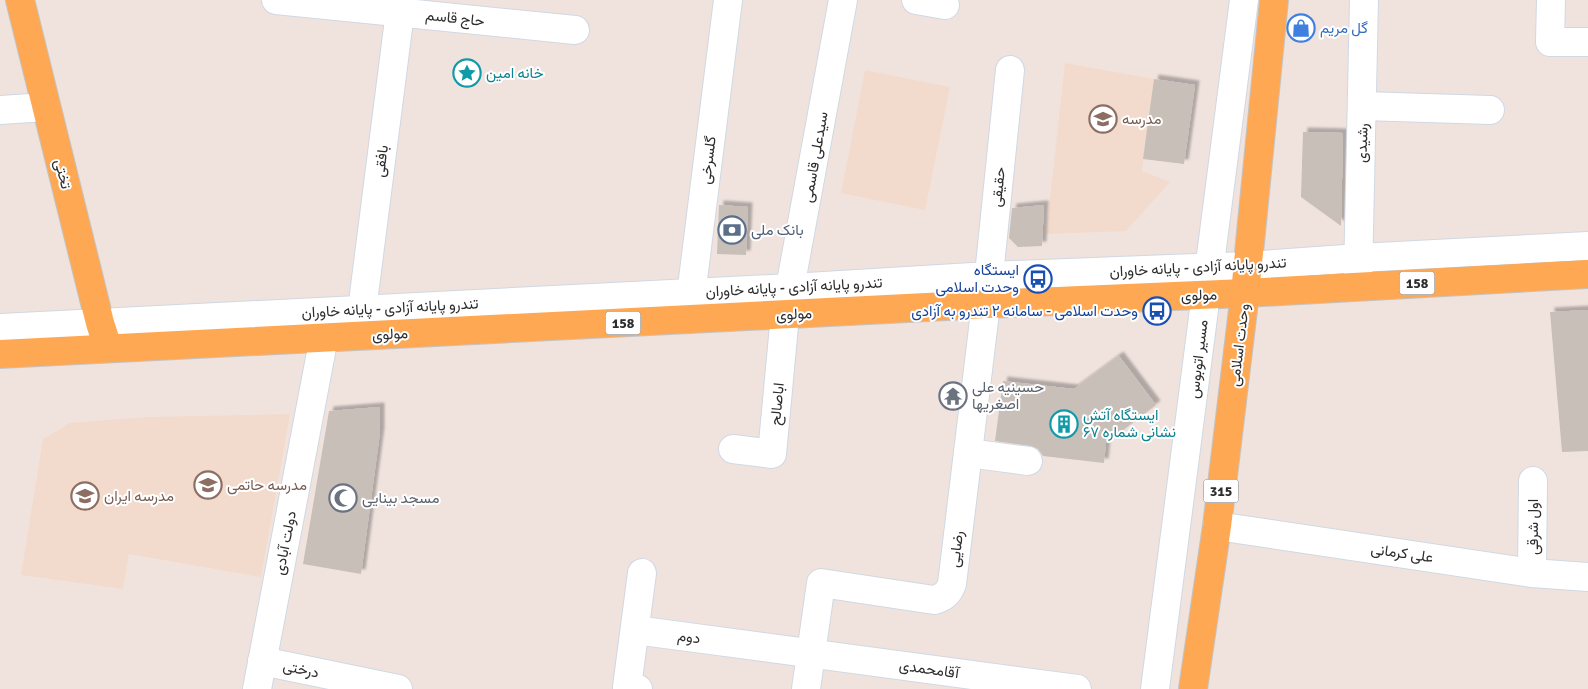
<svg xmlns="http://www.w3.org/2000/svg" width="1588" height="689" font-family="Signika,Vazirmatn,sans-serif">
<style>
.education{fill:#f2dbcc}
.building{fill:#c8bfb9;filter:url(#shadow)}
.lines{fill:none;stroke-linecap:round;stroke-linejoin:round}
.minor-casing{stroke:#d0d8e3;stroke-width:30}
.major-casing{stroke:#c4c4c4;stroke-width:30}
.minor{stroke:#fff;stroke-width:28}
.major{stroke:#ffa853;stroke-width:28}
.labels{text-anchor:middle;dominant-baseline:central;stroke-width:4;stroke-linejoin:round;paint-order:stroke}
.shield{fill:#fff;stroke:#6c6c6c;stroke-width:1}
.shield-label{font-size:14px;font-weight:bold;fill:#2d2d2d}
.street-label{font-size:15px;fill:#2d2d2d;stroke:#fff}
.shop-label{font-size:15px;fill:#366cbe;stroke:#fff;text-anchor:start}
.culture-label{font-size:15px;fill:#0d838f;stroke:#fff;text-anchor:start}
.education-label{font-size:15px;fill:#785e54;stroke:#fff;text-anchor:start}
.service-label{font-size:15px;fill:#4e5e75;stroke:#fff;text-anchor:start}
.transit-label{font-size:15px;fill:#164399;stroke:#fff;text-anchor:end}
.worship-label{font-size:15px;fill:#5b616d;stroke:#fff;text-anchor:start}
</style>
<defs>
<filter id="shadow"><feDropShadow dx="4.5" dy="-4.5" stdDeviation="1" flood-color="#0004"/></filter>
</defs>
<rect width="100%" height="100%" fill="#f0e3de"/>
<g class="education">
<polygon points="1065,63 1154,79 1142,171 1170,182 1126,231 1046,234"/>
<polygon points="865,70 950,87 925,210 841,193"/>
<polygon points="290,414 261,577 129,554 123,589 21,575 43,439 70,423 148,417"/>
</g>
<g class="building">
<polygon points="1154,79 1195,85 1184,164 1143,159"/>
<polygon points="1303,132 1343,133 1341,226 1301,197"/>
<polygon points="719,205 748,207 746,255 717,254"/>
<polygon points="1044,205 1042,246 1018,247 1009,238 1012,208"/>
<polygon points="1588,310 1588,451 1562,452 1550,312"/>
<polygon points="1119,356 1156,405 1106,443 1104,463 1043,456 1038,449 1031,446 995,441 1003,381 1074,389"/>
<polygon points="380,407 380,432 361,574 303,564 329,411"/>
</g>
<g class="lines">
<g class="minor-casing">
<g id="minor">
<polyline points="276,0 575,30"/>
<polyline points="916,0 945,5"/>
<polyline points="1551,0 1550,42 1588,42"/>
<polyline points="1363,106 1490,110"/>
<polyline points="0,110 46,107"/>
<polyline points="1358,277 1364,0"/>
<polyline points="362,310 400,12"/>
<polyline points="689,311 728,0"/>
<polyline points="0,328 791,288 989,276 1247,266 1359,258 1588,246"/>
<polyline points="733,449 772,454 785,315 843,0"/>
<polyline points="968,453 1028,461"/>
<polyline points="1217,526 1532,573 1588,577"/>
<polyline points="1532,573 1533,481"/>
<polyline points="635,630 1077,689"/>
<polyline points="262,661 398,689"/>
<polyline points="257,689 324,337"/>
<polyline points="638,689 627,687 642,573"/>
<path d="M 806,689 L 821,583 L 934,600 C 944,597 948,594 952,584 L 986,304 L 1010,70"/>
<polyline points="1155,689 1244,0"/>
</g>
</g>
<g class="major-casing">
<g id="major">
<polyline points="20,0 100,323 108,348"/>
<polyline points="0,354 986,304 1245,293 1588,274"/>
<polyline points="1193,689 1217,526 1245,293 1274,0"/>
</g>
</g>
<use href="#minor" class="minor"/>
<use href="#major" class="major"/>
</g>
<defs>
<g id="shop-ring" transform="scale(1.4375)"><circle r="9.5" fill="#fff" stroke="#3f7fe0" stroke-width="1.5"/><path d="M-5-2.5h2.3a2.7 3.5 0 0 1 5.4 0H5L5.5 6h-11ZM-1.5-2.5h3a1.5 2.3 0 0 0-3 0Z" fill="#3f7fe0"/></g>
<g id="sight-ring" transform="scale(1.4375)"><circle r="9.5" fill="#fff" stroke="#0f9aa8" stroke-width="1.5"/><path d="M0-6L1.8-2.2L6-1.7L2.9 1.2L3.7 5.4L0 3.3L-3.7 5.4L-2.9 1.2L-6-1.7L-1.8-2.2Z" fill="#0f9aa8"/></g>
<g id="school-ring" transform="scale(1.4375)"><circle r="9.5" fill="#fff" stroke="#8d6e63" stroke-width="1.5"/><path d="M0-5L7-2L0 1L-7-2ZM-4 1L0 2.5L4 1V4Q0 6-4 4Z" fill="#8d6e63"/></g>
<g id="bank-ring" transform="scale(1.4375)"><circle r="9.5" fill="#fff" stroke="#5c6f8a" stroke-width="1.5"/><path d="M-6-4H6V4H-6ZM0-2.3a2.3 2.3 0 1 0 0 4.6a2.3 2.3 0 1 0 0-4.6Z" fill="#5c6f8a"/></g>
<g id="bus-ring" transform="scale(1.4375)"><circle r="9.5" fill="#fff" stroke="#1a4fb4" stroke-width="1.5"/><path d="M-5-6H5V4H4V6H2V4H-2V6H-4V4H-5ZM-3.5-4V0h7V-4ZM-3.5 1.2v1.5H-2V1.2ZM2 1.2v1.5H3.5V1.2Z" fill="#1a4fb4"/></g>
<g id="temple-ring" transform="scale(1.4375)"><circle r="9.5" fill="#fff" stroke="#6b7280" stroke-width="1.5"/><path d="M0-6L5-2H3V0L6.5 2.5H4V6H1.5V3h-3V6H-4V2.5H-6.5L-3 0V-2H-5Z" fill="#6b7280"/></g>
<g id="building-ring" transform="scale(1.4375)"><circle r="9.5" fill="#fff" stroke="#0f9aa8" stroke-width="1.5"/><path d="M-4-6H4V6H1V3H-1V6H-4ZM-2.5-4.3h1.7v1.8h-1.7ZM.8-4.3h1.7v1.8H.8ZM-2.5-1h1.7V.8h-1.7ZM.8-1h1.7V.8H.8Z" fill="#0f9aa8"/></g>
<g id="mosque-ring" transform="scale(1.4375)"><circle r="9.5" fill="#fff" stroke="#6b7280" stroke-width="1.5"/><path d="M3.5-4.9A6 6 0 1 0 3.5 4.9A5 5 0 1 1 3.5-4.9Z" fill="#6b7280"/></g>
</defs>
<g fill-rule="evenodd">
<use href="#shop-ring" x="1301" y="28"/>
<use href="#sight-ring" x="467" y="73"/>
<use href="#school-ring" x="1103" y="119"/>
<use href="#bank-ring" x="732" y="230"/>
<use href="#bus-ring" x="1038" y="279"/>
<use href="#bus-ring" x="1157" y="311"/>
<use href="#temple-ring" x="953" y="396"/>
<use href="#building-ring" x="1064" y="424"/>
<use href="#school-ring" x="208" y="485"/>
<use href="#school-ring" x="85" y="496"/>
<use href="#mosque-ring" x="343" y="498"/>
</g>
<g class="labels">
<g class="shield">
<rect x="1399.5" y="271.5" width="35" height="23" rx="4"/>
<rect x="605.5" y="311.5" width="35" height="23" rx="4"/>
<rect x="1203.5" y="479.5" width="35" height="23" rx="4"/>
</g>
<g class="shield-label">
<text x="1417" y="283">158</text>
<text x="623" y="323">158</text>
<text x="1221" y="491">315</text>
</g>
<g class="street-label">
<text transform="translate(455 18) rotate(6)">حاج قاسم</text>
<text transform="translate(1362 143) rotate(-88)">رشیدی</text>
<text transform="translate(815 157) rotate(-80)">سیدعلی قاسمی</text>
<text transform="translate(708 160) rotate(-83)">گلسرخی</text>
<text transform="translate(381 161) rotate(-83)">بافقی</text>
<text transform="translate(63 174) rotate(76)">تختی</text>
<text transform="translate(998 187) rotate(-84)">حقیقی</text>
<text transform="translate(1198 267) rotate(-3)">تندرو پایانه آزادی - پایانه خاوران</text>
<text transform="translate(794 287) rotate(-3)">تندرو پایانه آزادی - پایانه خاوران</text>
<text transform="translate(1199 295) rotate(-2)">مولوی</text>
<text transform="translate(390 308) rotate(-3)">تندرو پایانه آزادی - پایانه خاوران</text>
<text transform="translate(794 314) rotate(-3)">مولوی</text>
<text transform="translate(390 334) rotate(-3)">مولوی</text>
<text transform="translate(1239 345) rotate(-83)">وحدت اسلامی</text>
<text transform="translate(1198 359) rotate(-83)">مسیر اتوبوس</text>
<text transform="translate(777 404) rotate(-85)">اباصالح</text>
<text transform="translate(1533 527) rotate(-90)">اول شرقی</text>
<text transform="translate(285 543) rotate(-79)">دولت آبادی</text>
<text transform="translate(956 549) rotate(-83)">رضایی</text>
<text transform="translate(1402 553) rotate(8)">علی کرمانی</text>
<text transform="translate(689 637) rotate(8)">دوم</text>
<text transform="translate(301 669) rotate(12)">درختی</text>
<text transform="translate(929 669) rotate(8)">آقامحمدی</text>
</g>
<g class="shop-label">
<text x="1320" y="28">گل مریم</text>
</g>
<g class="culture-label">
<text x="486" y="73">خانه امین</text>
<text x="1083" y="415">ایستگاه آتش<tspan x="1083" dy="17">نشانی شماره ۶۷</tspan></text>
</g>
<g class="education-label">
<text x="1122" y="119">مدرسه</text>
<text x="227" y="485">مدرسه حاتمی</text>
<text x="104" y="496">مدرسه ایران</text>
</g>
<g class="service-label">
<text x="751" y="230">بانک ملی</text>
</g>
<g class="transit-label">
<text x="1019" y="270">ایستگاه<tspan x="1019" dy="17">وحدت اسلامی</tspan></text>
<text x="1138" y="311">وحدت اسلامی - سامانه ۲ تندرو به آزادی</text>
</g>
<g class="worship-label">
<text x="972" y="387">حسینیه علی<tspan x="972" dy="17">اصغریها</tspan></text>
<text x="362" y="498">مسجد بینایی</text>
</g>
</g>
</svg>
